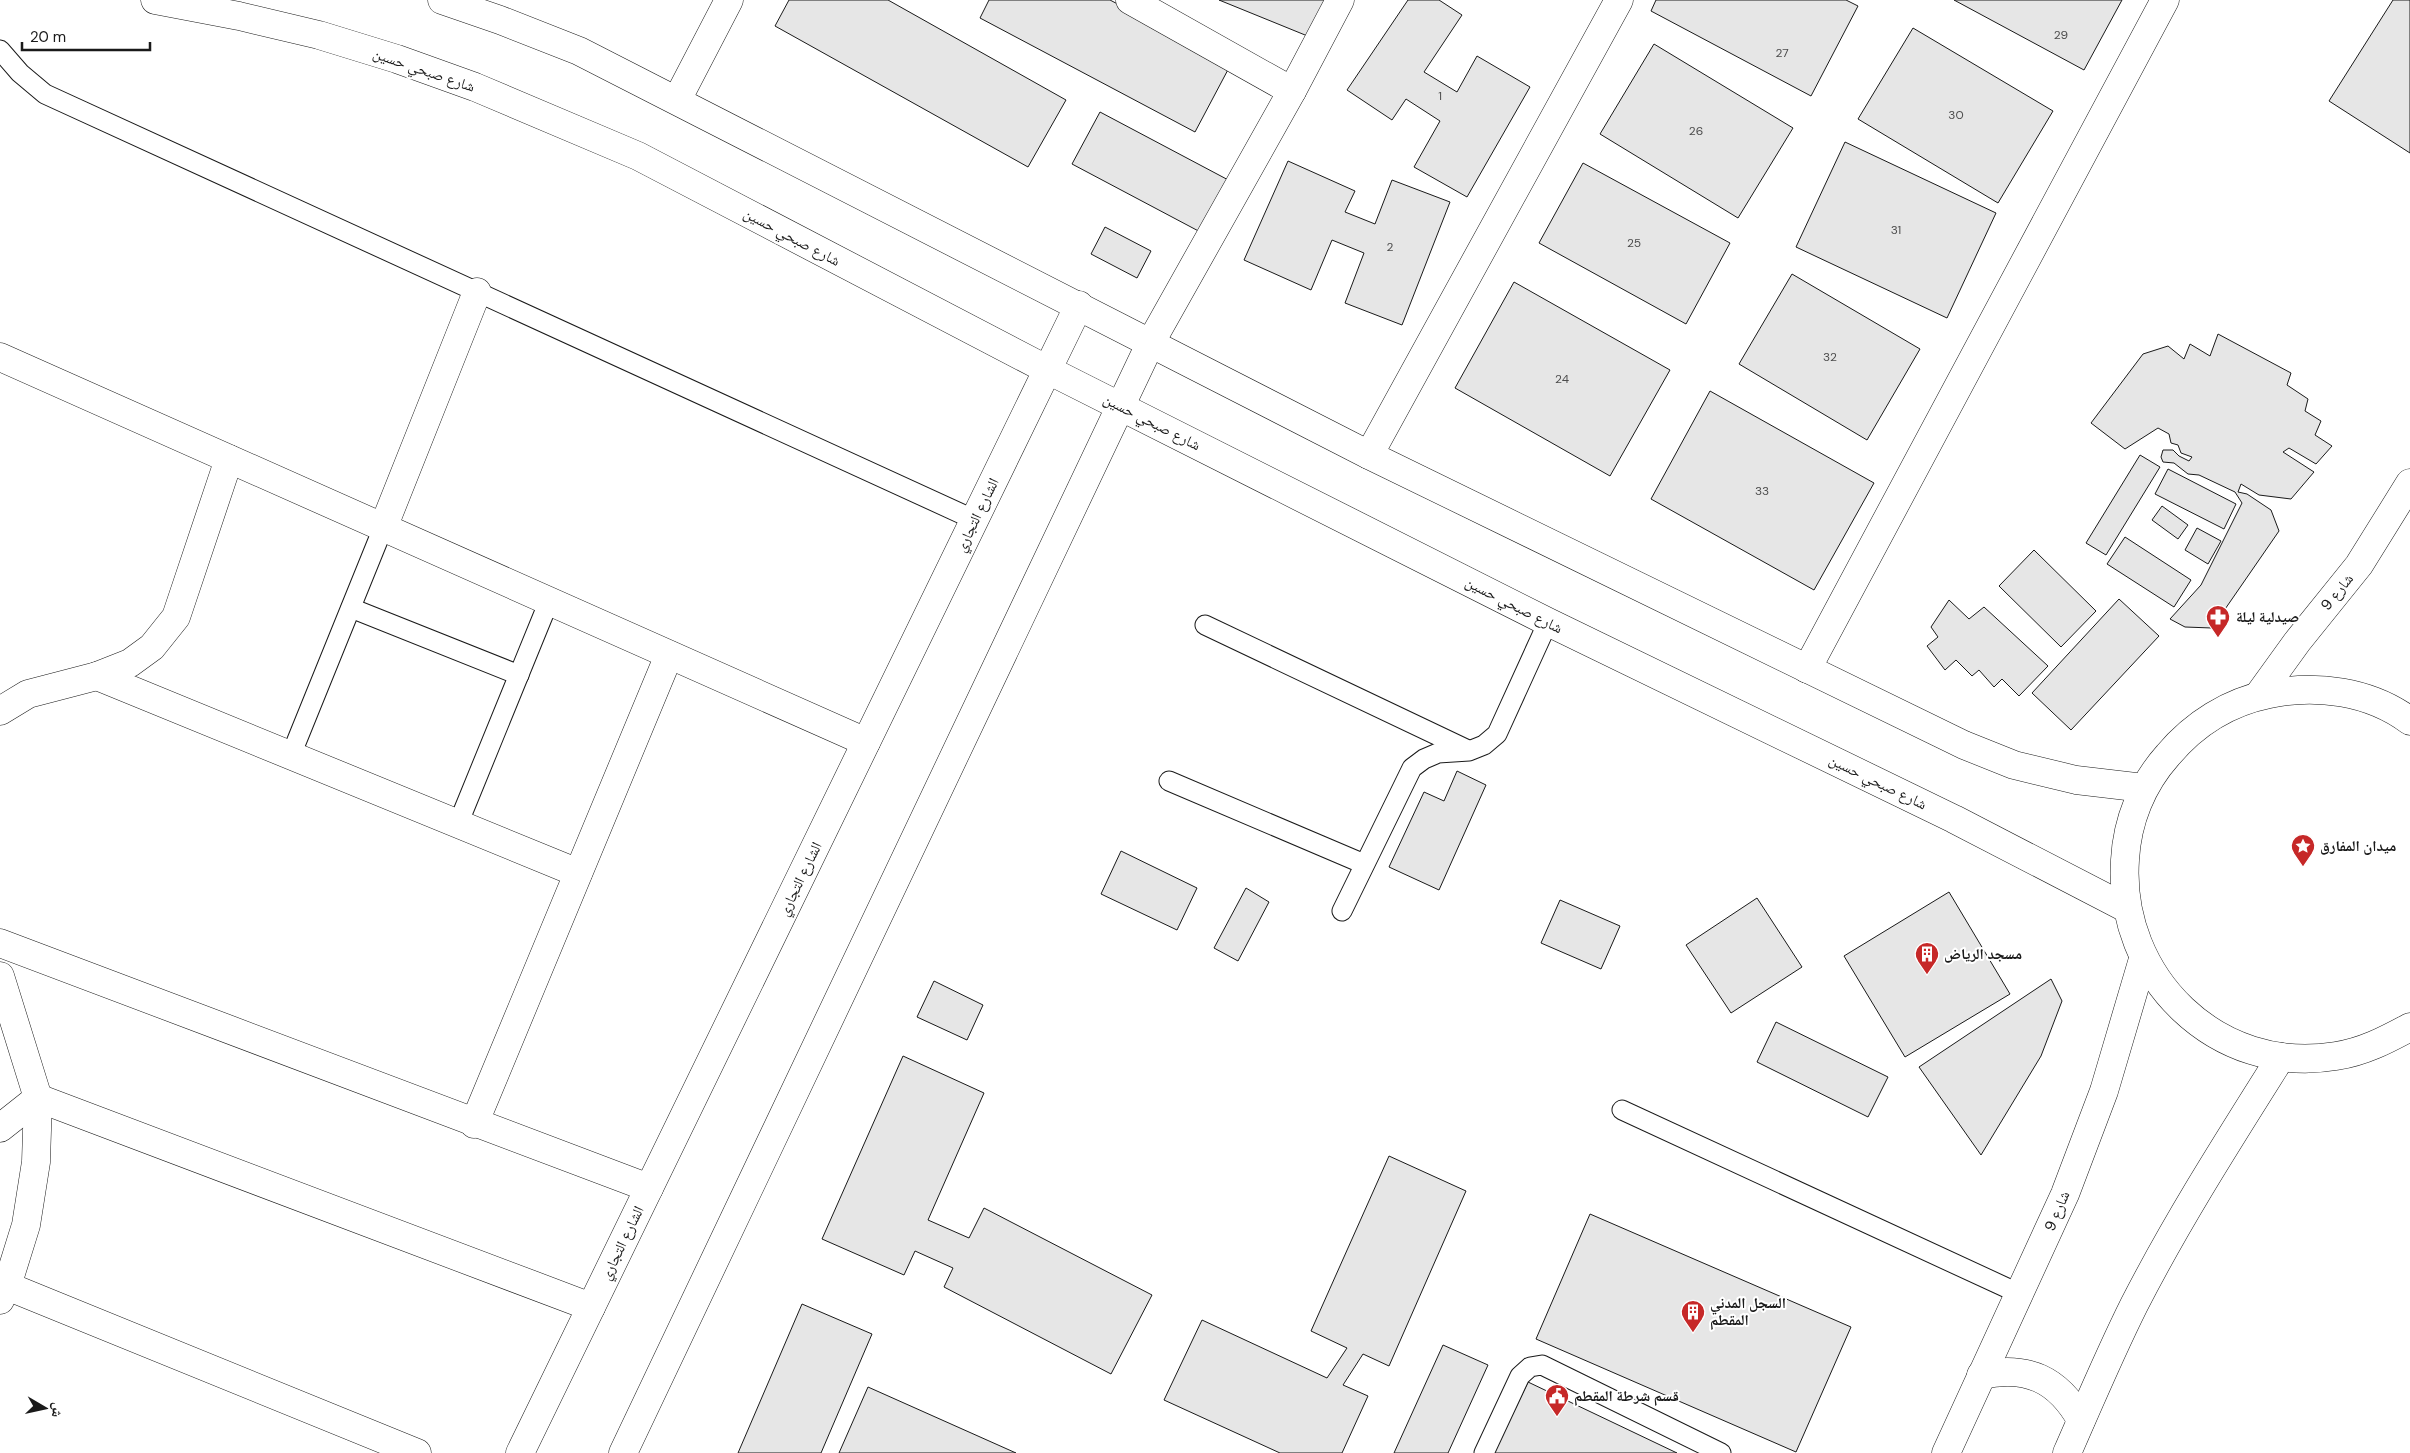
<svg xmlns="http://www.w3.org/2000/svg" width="2410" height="1453" font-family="'DM Sans','Noto Naskh Arabic',sans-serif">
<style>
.building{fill:#e6e6e6;stroke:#1a1a1a}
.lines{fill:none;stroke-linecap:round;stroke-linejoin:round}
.lane-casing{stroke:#1a1a1a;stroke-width:21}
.street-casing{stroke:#1a1a1a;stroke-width:29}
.secondary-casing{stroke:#1a1a1a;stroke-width:29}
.lane{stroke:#fff;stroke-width:19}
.street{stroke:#fff;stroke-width:28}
.secondary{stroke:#fff;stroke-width:28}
.labels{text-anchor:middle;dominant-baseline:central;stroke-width:4;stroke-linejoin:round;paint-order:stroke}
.number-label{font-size:12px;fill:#4d4d4d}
.street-label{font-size:15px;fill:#1a1a1a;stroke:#fff}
.poi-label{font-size:15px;font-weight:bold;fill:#1a1a1a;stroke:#fff;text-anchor:start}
</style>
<rect width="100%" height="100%" fill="#fff"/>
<g class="building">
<polygon points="789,0 888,0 1066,100 1028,167 775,26"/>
<polygon points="989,0 1110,0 1231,64 1195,132 980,18"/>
<polygon points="1219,0 1325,0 1310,37"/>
<polygon points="1408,0 1439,0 1462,15 1424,72 1457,92 1477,56 1530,87 1467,197 1414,167 1440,121 1406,99 1392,120 1347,90"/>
<polygon points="1656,0 1846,0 1858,6 1811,96 1651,11"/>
<polygon points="1954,0 2122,0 2084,70"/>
<polygon points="2393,0 2410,0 2410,153 2329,101"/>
<polygon points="1913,28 2053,111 1998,203 1858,119"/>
<polygon points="1654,44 1793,128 1738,218 1600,134"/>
<polygon points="1100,112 1234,183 1206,235 1072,164"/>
<polygon points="1845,142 1996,213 1947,318 1796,247"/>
<polygon points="1288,161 1355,191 1345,212 1375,224 1392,180 1450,202 1402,325 1345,303 1364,253 1332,240 1311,290 1244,260"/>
<polygon points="1583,163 1730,243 1686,324 1539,243"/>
<polygon points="1105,227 1151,251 1137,278 1091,254"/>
<polygon points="1792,274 1920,349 1867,440 1739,364"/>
<polygon points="1514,282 1670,370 1610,476 1455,388"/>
<polygon points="2218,334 2291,373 2287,385 2308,399 2305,411 2321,421 2315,435 2332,446 2316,464 2289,448 2283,452 2314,472 2291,499 2259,495 2241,484 2238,492 2247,494 2271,510 2279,531 2212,628 2185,627 2170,619 2201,585 2242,503 2235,492 2199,475 2188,474 2174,463 2163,462 2161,457 2163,450 2173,450 2179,456 2189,461 2192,457 2181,453 2178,445 2171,443 2169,434 2158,428 2125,449 2091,423 2143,354 2168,346 2184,359 2190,344 2210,356"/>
<polygon points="1710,391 1874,483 1814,590 1651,499"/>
<polygon points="2140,455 2160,467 2106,555 2086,543"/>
<polygon points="2168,469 2236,504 2224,529 2155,494"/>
<polygon points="2162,506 2188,525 2178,539 2152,520"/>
<polygon points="2197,528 2221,541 2208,564 2185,550"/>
<polygon points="2125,537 2191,580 2174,607 2107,564"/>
<polygon points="2034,550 2096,611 2061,647 1999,586"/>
<polygon points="2119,599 2159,636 2071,730 2032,693"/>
<polygon points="1949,600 1969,619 1984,607 2048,666 2019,696 2002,679 1994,687 1979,670 1972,676 1956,660 1945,670 1927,646 1938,637 1931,627"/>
<polygon points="1457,771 1486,785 1439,890 1389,867 1424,792 1444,801"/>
<polygon points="1121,851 1197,888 1177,930 1101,894"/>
<polygon points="1246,888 1269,902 1238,961 1214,948"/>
<polygon points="1949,892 2010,994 1905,1057 1844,956"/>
<polygon points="1757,898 1802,967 1731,1013 1686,945"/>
<polygon points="1560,900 1620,926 1601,969 1541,943"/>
<polygon points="2051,979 2062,1001 2041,1056 1981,1155 1919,1067"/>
<polygon points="934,981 983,1005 967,1040 917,1017"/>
<polygon points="1776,1022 1888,1077 1868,1117 1757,1062"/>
<polygon points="903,1056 984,1093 928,1220 969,1238 984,1208 1152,1295 1111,1374 944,1287 953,1268 915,1251 904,1275 822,1239"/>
<polygon points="1389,1156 1466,1191 1389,1366 1363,1354 1343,1385 1368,1396 1342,1453 1280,1453 1164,1400 1202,1320 1327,1378 1347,1348 1311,1331"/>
<polygon points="1590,1214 1851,1327 1796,1452 1536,1339"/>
<polygon points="802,1304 872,1334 821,1453 738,1453"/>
<polygon points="1443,1345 1488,1365 1448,1453 1394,1453"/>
<polygon points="1528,1382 1677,1453 1494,1453"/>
<polygon points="868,1387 1016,1453 839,1453"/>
</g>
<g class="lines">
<g class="lane-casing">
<g id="lane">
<polyline points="0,50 20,73 45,94 975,520"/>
<polyline points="351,608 519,675"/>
<polyline points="1205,625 1468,750"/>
<polyline points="291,755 383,528"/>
<polyline points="1169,781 1364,864"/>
<polyline points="458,824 549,601"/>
<polyline points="1342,911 1412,768 1424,759 1438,753 1469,751 1484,745 1497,734 1548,622"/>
<polyline points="1622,1110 2020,1294"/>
<polyline points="1484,1453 1520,1376 1530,1367 1542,1365 1721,1453"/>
</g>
</g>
<g class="street-casing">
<g id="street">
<polyline points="1130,0 1292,91"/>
<polyline points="677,100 729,0"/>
<polyline points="0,357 866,742"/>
<polyline points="1369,455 1619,0"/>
<polyline points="383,528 477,292"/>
<polyline points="1807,669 2165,0"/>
<polyline points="97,676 578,873"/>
<polyline points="0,711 28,694 97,676 130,663 152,647 176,617 229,459"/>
<polyline points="0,943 649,1188"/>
<polyline points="0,976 38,1098 36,1162 26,1225 7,1286 0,1300"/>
<polyline points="474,1124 669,655"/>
<polyline points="0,1128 38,1098 591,1307"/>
<polyline points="7,1286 417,1453"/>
<polyline points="520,1453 1079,305"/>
<polyline points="623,1453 1151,342 1292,91 1340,0"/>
</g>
</g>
<g class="secondary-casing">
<g id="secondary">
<polyline points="155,0 239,16 319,35 397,59 475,87 638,156 1048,370 1548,622 1954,819 2126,908"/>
<polyline points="442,0 500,20 579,51 1369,455 1964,745 2014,765 2076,780 2144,788"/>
<polyline points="2258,696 2297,642 2359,565 2410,483"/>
<path d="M 2410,721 C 2370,691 2316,684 2269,694 C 2229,702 2194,724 2168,755 C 2142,784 2127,821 2125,860 C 2117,977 2217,1076 2336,1056 C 2363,1052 2386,1040 2410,1027"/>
<path d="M 1981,1375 C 2027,1365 2058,1379 2081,1420"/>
<polyline points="1946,1453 2065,1194 2104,1091 2143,959"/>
<path d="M 2067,1453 C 2089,1403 2110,1353 2134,1305 C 2178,1219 2230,1138 2281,1057"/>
</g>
</g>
<use href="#lane" class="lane"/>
<use href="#street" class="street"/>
<use href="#secondary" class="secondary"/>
</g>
<defs>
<g id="pharmacy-pin" transform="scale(1.25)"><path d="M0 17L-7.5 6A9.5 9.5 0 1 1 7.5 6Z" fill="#c62828" stroke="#fff"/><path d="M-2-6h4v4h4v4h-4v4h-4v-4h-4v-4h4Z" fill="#fff"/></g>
<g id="sight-pin" transform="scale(1.25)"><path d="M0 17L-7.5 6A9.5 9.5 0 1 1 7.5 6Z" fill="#c62828" stroke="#fff"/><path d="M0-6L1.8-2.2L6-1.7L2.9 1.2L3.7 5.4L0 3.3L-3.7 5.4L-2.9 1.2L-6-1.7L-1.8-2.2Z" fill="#fff"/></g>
<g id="building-pin" transform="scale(1.25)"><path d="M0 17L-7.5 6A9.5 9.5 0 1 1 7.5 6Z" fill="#c62828" stroke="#fff"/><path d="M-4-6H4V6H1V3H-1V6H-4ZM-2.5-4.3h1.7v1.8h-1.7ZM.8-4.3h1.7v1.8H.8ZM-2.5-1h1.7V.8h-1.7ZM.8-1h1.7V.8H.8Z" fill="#fff"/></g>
<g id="civic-pin" transform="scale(1.25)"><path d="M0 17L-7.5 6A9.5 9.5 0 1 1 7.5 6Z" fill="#c62828" stroke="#fff"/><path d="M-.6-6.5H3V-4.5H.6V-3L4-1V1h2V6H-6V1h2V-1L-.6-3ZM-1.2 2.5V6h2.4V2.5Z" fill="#fff"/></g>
</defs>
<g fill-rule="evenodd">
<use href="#pharmacy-pin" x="2218" y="617"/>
<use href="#sight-pin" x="2303" y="846"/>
<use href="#building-pin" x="1927" y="954"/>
<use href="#building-pin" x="1693" y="1312"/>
<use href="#civic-pin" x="1557" y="1396"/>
</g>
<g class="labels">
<g class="number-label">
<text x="2061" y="35">29</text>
<text x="1782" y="53">27</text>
<text x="1440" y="96">1</text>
<text x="1956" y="115">30</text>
<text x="1696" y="131">26</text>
<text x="1896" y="230">31</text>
<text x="1634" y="243">25</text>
<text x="1390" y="247">2</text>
<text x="1830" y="357">32</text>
<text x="1562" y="379">24</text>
<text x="1762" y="491">33</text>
</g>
<g class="street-label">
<text transform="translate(424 70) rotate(19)">شارع صبحي حسين</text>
<text transform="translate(792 237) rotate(28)">شارع صبحي حسين</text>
<text transform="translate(1152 422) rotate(27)">شارع صبحي حسين</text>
<text transform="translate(977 515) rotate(-64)">الشارع التجاري</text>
<text transform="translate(2337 592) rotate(-51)">شارع 9</text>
<text transform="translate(1514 605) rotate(27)">شارع صبحي حسين</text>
<text transform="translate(1878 782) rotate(26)">شارع صبحي حسين</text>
<text transform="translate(800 879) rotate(-64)">الشارع التجاري</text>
<text transform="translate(2057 1211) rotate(-67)">شارع 9</text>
<text transform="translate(622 1243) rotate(-64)">الشارع التجاري</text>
</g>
<g class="poi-label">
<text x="2236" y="617">صيدلية ليلة</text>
<text x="2320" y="846">ميدان المفارق</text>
<text x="1944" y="954">مسجد الرياض</text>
<text x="1710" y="1303">السجل المدني<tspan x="1710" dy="17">المقطم</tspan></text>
<text x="1574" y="1396">قسم شرطة المقطم</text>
</g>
</g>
<g transform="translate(45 1408) rotate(99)" stroke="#ffffff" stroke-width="4" paint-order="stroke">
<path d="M0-4L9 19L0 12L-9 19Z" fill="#1a1a1a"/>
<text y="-8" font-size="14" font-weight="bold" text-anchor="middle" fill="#1a1a1a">ش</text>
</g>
<path d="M22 42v8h128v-8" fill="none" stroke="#1a1a1a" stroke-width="2.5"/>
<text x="30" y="42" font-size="15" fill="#1a1a1a" stroke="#ffffff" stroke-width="4" paint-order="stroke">20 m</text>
</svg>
